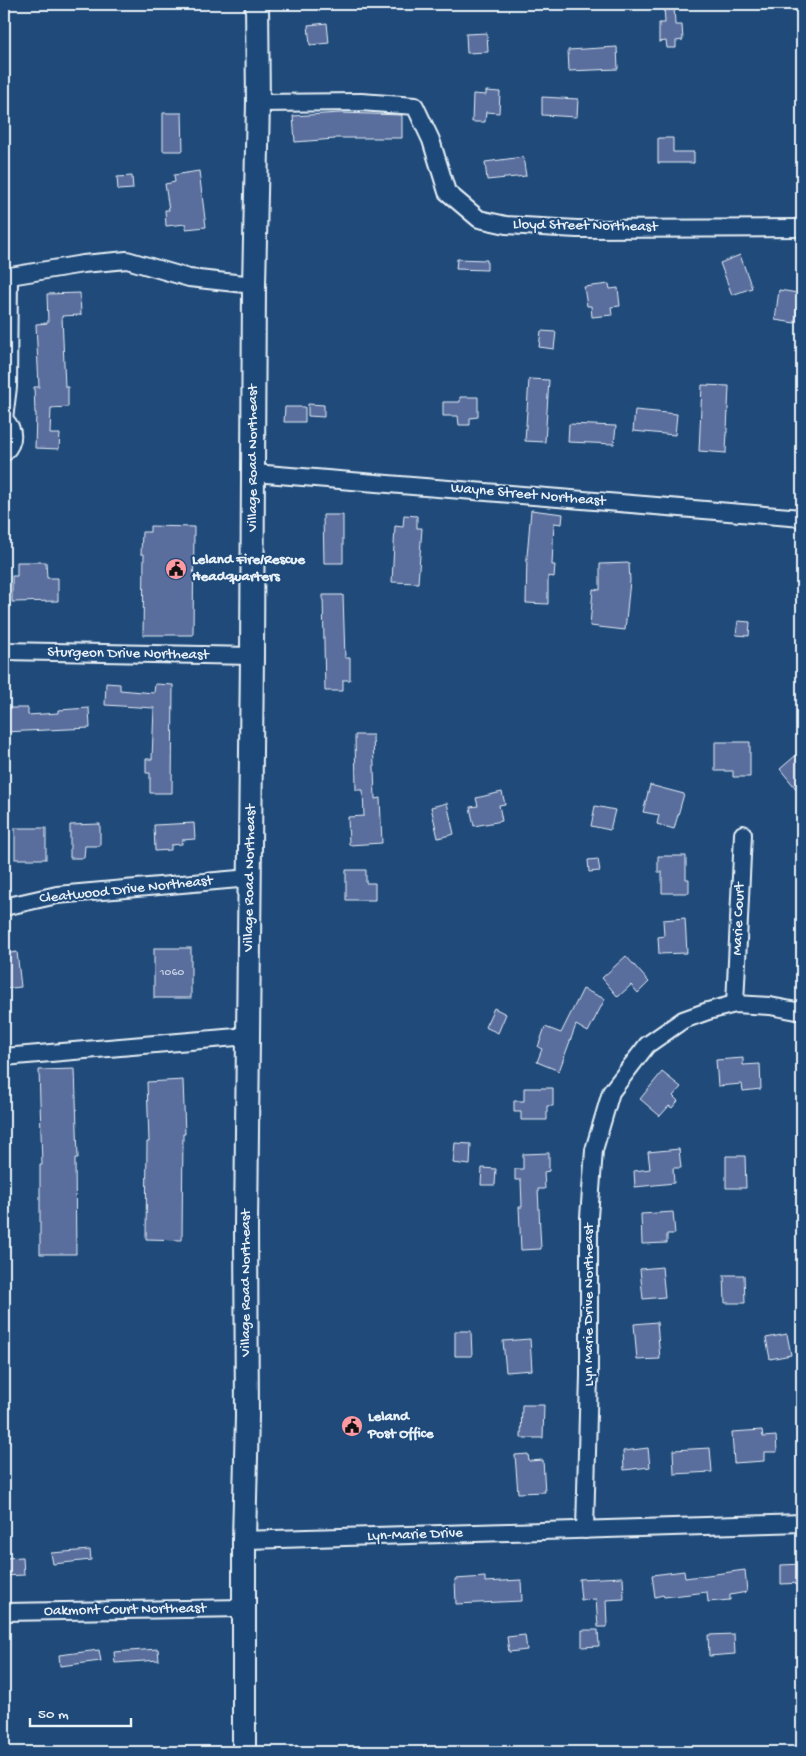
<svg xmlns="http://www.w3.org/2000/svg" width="806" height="1756" font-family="'Gochi Hand',sans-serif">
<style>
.building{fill:#5a6e9e;stroke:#e8f1f8}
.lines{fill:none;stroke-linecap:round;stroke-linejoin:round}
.minor-casing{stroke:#e8f1f8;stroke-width:20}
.secondary-casing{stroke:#e8f1f8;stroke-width:26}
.minor{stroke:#1f4a7a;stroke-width:16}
.secondary{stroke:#1f4a7a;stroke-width:22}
.labels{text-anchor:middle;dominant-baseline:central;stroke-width:4;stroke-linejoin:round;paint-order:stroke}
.number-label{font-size:12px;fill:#c4d0e2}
.street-label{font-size:15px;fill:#e8f1f8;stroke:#1f4a7a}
.poi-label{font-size:15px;font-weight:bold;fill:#e8f1f8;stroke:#1f4a7a;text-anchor:start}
</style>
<rect width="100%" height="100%" fill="#1f4a7a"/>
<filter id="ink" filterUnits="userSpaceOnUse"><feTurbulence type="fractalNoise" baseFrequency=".02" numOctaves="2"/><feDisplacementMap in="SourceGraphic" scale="10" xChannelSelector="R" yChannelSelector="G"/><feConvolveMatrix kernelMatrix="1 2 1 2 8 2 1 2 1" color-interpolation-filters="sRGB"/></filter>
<g filter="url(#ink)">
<g class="building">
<polygon points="674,4 675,25 682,25 683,40 676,41 676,48 667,48 666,41 659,42 659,23 665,23 664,5"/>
<polygon points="327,23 329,43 310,45 308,25"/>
<polygon points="487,33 488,52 467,53 466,34"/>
<polygon points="617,47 618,69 569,71 568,50"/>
<polygon points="486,91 500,92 499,113 486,112 485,122 472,122 473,94 486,95"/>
<polygon points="542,97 578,99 577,117 542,115"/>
<polygon points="163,113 182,113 183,151 163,151"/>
<polygon points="340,113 402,115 402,138 335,138 335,139 295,142 293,116"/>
<polygon points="658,138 673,138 673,152 694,152 694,163 658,163"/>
<polygon points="523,157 526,176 487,180 485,162"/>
<polygon points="199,171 206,227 186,229 186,224 166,226 165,210 169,210 165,184 175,182 174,175"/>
<polygon points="132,176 133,189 118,190 117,177"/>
<polygon points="740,255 752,288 732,295 720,263"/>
<polygon points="457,259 487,260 487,270 456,269"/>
<polygon points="609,284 610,289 618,288 620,306 611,307 612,315 592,317 591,306 587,306 584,287"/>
<polygon points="779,290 798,293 795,323 775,320"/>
<polygon points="80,293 81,315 62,316 65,387 68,387 68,407 51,408 50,434 60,434 59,449 35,448 36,413 35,413 34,387 39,387 36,324 48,323 47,294"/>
<polygon points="541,331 556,332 554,349 539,347"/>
<polygon points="529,379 549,380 545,442 525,441"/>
<polygon points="702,385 729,386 726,453 699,451"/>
<polygon points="460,397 478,397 478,417 470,418 470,425 459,425 458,416 443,416 443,402 460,402"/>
<polygon points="308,404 324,405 324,417 308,416"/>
<polygon points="285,407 305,407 305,422 284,422"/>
<polygon points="635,410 677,414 675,435 633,431"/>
<polygon points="569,424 616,426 614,444 568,442"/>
<polygon points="531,510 563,514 562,524 554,523 552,565 555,565 554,577 548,576 548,604 526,603 527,556"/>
<polygon points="323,515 343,515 343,563 324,563"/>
<polygon points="404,515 417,516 417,528 422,528 418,583 392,582 395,526 403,527"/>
<polygon points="150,526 194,527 193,635 143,635 144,554 141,554 142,532 150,532"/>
<polygon points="17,562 46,562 47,578 58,578 58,601 12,602 12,576 17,576"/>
<polygon points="629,563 630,581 625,630 590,626 593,589 600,590 600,564"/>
<polygon points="323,595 343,595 345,658 350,658 350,680 343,680 343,691 325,691"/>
<polygon points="738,621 750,622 749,636 736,635"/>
<polygon points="106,683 120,684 120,690 154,693 155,684 173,685 172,793 150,793 150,773 146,773 146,759 152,759 154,708 105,705"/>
<polygon points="4,708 28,708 28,715 58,713 58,710 89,708 90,728 4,732"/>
<polygon points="355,735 373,735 375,799 380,798 382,843 349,845 348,817 364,816 363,790 356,790"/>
<polygon points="715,742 750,742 750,777 733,777 733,771 715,771"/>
<polygon points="802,750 802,796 780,769"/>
<polygon points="650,785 684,794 674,829 657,824 659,815 643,812"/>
<polygon points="502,792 505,804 499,805 502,821 474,826 470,807 478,806 476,798"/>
<polygon points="447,803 454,834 438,838 431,807"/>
<polygon points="595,806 615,810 610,830 591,826"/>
<polygon points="194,823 195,839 182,840 182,844 171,845 171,850 155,851 154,825"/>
<polygon points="100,824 100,846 85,846 84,858 70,858 70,825"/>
<rect x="15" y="828" width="31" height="31"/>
<polygon points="658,856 686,856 686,879 689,879 689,893 662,893 662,872 658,872"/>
<polygon points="598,859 600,871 589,872 588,860"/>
<polygon points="346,870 366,870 366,883 375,883 375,900 346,900"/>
<polygon points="685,918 687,953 659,954 658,937 664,936 663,920"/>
<rect x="154" y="948" width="37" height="50"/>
<polygon points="17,952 21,987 4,989 4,954"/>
<polygon points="626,956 649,982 638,993 631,985 618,997 602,978"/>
<polygon points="583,989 605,999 588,1032 576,1025 559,1071 537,1062 542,1049 538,1047 545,1027 561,1033"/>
<polygon points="494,1008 506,1014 498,1033 485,1027"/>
<polygon points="743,1058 743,1065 760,1064 761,1089 743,1091 742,1084 718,1086 716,1060"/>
<polygon points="75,1069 78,1158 75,1158 76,1254 40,1254 40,1165 42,1165 39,1070"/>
<polygon points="662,1072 681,1087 673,1096 678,1101 672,1108 669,1106 660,1116 640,1099"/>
<polygon points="183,1080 185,1134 183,1134 182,1240 146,1239 147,1142 149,1142 147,1082"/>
<polygon points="524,1088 553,1088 553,1106 547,1106 547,1120 521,1120 521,1112 514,1112 514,1101 524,1101"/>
<polygon points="455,1143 471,1144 470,1165 453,1163"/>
<polygon points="679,1149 681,1168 673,1168 674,1183 635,1187 634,1171 650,1169 648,1152"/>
<polygon points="549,1153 549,1171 544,1172 545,1189 538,1189 541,1249 521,1250 519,1207 522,1207 521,1180 515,1180 515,1169 523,1169 523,1154"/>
<polygon points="726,1156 745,1156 746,1188 726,1188"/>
<polygon points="482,1168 496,1169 495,1185 481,1185"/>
<polygon points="673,1212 675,1234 667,1234 667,1243 642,1244 641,1214"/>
<polygon points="662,1267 665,1297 643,1299 640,1269"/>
<polygon points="724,1275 744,1275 745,1303 725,1303"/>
<polygon points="657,1322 660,1359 637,1360 634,1324"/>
<polygon points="455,1331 471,1331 472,1356 455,1356"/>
<polygon points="787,1334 791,1355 770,1359 766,1338"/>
<polygon points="530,1339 532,1370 506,1372 503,1341"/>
<polygon points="522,1405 544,1405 543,1438 521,1438"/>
<polygon points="762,1430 763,1437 776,1436 777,1452 764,1452 764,1461 734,1463 732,1432"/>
<polygon points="648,1448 650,1467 624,1470 623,1451"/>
<polygon points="710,1448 712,1472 674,1474 673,1450"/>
<polygon points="528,1454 529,1461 543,1460 545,1492 518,1493 515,1455"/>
<polygon points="90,1550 91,1560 53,1564 51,1553"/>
<polygon points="23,1557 24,1575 4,1576 4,1558"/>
<polygon points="802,1564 802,1583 781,1584 781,1565"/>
<polygon points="745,1570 747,1592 730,1595 730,1600 708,1602 707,1592 664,1597 663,1595 655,1597 652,1575 684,1571 685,1578"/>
<polygon points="485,1577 485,1582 521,1580 522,1601 456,1604 455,1579"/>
<polygon points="623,1577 624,1599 606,1600 607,1627 598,1627 596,1599 581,1600 579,1579"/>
<polygon points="582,1630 598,1630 599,1646 582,1647"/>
<polygon points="734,1634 735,1654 709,1656 708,1635"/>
<polygon points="525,1635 527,1650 509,1652 507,1637"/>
<polygon points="158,1649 159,1660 115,1663 114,1652"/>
<polygon points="99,1650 101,1661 60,1666 59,1655"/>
</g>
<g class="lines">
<g class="minor-casing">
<g id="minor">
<polyline points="258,103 361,102 415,106 431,140 447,192 479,219 506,225 577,229 802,228"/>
<polyline points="4,277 83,264 127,260 189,278 254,285"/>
<polyline points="4,419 8,387 9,277"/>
<path d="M 4,419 C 15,430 15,442 4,453"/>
<polyline points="254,473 802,518"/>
<polyline points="4,651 252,656"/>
<polyline points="4,907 57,895 250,878"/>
<polyline points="735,1004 743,834"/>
<polyline points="4,1057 248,1036"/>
<polyline points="585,1530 589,1375 589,1217 594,1150 611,1092 647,1045 683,1020 708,1011 735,1004 770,1006 802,1012"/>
<polyline points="244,1540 802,1523"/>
<polyline points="4,1612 245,1608"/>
</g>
</g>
<g class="secondary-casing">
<polyline id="secondary" points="244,1752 244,1540 247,1416 246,1227 252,656 254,285 258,103 257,4"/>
</g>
<use href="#minor" class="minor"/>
<use href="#secondary" class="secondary"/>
</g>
</g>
<defs>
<g id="civic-disc" transform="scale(1.125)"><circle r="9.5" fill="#ff9aa2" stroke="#1f4a7a"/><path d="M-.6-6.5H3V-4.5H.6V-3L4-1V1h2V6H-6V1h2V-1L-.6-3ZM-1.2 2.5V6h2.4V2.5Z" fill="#111"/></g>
</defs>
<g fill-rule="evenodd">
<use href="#civic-disc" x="176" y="569"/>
<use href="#civic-disc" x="352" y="1426"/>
</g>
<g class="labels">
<g class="number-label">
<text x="172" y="973">1060</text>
</g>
<g class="street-label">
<text transform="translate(585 226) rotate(1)">Lloyd Street Northeast</text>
<text transform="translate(253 458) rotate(-90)">Village Road Northeast</text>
<text transform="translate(528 495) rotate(5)">Wayne Street Northeast</text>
<text transform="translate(128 654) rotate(1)">Sturgeon Drive Northeast</text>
<text transform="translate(250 878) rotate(-89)">Village Road Northeast</text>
<text transform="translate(126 890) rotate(-6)">Cleatwood Drive Northeast</text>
<text transform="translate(739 919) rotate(-88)">Marie Court</text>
<text transform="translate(246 1283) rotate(-90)">Village Road Northeast</text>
<text transform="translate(589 1305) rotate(-90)">Lyn Marie Drive Northeast</text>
<text transform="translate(415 1535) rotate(-2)">Lyn-Marie Drive</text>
<text transform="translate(125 1610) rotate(-1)">Oakmont Court Northeast</text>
</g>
<g class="poi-label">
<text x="192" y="560">Leland Fire/Rescue<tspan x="192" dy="17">Headquarters</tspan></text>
<text x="368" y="1417">Leland<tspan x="368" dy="17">Post Office</tspan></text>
</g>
</g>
<rect width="806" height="1756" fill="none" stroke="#1f4a7a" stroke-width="20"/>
<rect x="10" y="10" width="786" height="1736" fill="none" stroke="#e8f1f8" stroke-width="2" filter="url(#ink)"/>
<path d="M30 1718v8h101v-8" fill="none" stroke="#e8f1f8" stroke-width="2.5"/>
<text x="38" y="1718" font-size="15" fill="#e8f1f8" stroke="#1f4a7a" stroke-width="4" paint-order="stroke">50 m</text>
</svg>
